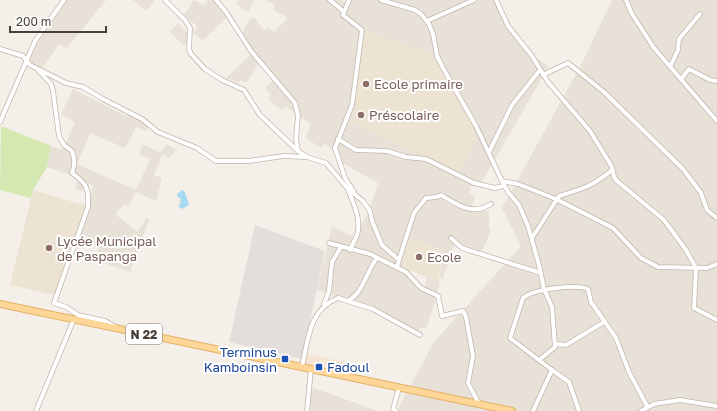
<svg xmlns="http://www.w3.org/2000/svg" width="717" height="411" font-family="'Golos Text',sans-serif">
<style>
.residential{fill:#e8e1d7}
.commercial{fill:#f6e4d4}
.industrial{fill:#e4deda}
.education{fill:#ede3d2}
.green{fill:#d6e8b1}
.water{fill:#a5daf1}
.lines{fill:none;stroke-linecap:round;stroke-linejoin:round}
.minor-casing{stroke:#c0b6ab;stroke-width:5.5}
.primary-casing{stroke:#e4b167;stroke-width:8}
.minor{stroke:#fff;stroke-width:4}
.primary{stroke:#fed698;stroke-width:6}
.education-dot{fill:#8d6e63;stroke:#fff;stroke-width:1.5}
.transit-dot{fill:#1a4fb4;stroke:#fff;stroke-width:1.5}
.labels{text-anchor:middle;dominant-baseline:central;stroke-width:4;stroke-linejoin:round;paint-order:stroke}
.shield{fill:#fff;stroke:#7f7973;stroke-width:1}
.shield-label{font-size:12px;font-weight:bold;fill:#483f37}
.education-label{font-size:13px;fill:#785e54;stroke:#fff;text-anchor:start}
.transit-label{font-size:13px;fill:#164399;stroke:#fff;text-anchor:end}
</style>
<rect width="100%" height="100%" fill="#f4efe9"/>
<g class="residential">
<polygon points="64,0 106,0 67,48 59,44 41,70 26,60"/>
<polygon points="133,0 155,0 146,11"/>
<polygon points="194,0 204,5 208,0 213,0 228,16 202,41 193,32 198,27 184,15"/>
<polygon points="239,0 254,0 248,12 237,4"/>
<polygon points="266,0 341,0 346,4 349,0 496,0 508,26 532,56 549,66 480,185 472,182 469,194 475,196 471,210 489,211 489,229 491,230 481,254 454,245 443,279 439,278 444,251 407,237 397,268 406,272 425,289 427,277 440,281 437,296 426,329 421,327 418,333 373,309 317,290 332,226 355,238 367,214 371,213 369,210 378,183 339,161 334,150 324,144 321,148 306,138 311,124 285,106 282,110 268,99 271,94 265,88 276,78 260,63 246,83 241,80 239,83 226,78 252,53 242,36 248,21 254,17 264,30 267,27 274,32 288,18 273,10 275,5"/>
<polygon points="612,0 717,0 717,411 397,411 434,342 521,246 502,208 582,63"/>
<polygon points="178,23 185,30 188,35 188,43 184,46 170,32"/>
<polygon points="73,89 126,116 128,113 149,125 146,131 136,127 125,148 90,133 77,164 136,190 150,159 139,154 143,144 160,153 167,144 176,150 169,158 162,155 154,175 162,178 156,201 136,192 128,206 125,204 115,214 138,232 146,218 149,220 130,272 95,260 99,248 74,242 93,186 86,182 82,192 75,188 79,178 47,167 51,146 63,150 75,122 61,114"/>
<polygon points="306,385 378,411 304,411 306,405"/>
</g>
<polygon class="commercial" points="305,353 357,365 354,378 302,367"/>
<polygon class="industrial" points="255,225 325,251 302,359 229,342"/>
<g class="education">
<polygon points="362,31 433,53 479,135 457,173 351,123"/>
<polygon points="33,190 87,206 54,295 10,285"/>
<polygon points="407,237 444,251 438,281 398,266"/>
</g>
<polygon class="green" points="1,126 51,146 47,167 33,190 31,198 0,190"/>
<polygon class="water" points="182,190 185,192 189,205 182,209 178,206 180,204 181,199 177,196 177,194"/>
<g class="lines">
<g class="minor-casing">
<g id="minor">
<polyline points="165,0 185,20 190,28 189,49 191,54 205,69 222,80 244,90 260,115 298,151 307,157 326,163 348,189 363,201 370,211 372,221 382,245 399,260 397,268"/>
<polyline points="216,0 226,12 251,51 295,103 298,116 296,139 298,151"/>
<polyline points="330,0 343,11"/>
<polyline points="349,0 343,15 362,30 352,105 335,148 345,178 354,192"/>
<polyline points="381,0 415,10 421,14 429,24 433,34 437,56 443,68 476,126 502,181 518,184 556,199 613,228 641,258 658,267 707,268 717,264"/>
<polyline points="496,0 508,26 532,56 548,82 590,131 612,167 614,177 617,181 664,220 686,250 696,268 694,308 717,320"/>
<polyline points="626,0 632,14 654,48 717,121"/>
<polyline points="427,21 474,0"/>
<polyline points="0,49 23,56 30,65 66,83 83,87 103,99 142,119 158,132 197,148 216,161 249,161 284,156 306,157"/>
<polyline points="670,67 678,50 679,39 700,14"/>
<path d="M 38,70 L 51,84 L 53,91 L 59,136 L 64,145 L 72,151 C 75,160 75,164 72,173 C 87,184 89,188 88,207 L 54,303 L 66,307 L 78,315 L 105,321 L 117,328"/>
<polyline points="543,75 568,63 604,92 683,169 701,193 707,210 717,218"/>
<polyline points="681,79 689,69 710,80 717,81"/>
<polyline points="0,122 35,41 64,0"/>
<polyline points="338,139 356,150 387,151 406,157 426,159 474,183 495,188 504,186"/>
<polyline points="489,152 512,105 540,70"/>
<polyline points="502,181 508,192 519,205 528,226 539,265 544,289 552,307 555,347 539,360"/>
<path d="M 348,189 C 353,203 362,220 357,235 C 355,240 352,245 350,250"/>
<polyline points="451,238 462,248 541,273"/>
<path d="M 532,238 L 559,196 C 582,189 593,186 612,170"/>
<polyline points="329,243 370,254 406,272 421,288 438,296 442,316 463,311 466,317 473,356 468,383 479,404"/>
<path d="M 399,260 L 414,213 L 426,198 L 437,197 L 441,195 C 458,205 472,216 491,204"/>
<path d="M 349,300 C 363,293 367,270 377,258"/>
<polyline points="324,304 329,291 332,262 341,247"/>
<polyline points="555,344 566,345 604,322"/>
<path d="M 302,367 C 308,340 309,309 338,298 L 373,309 L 420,335"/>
<polyline points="552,370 569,382 579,411"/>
<polyline points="36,411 74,319"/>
<polyline points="307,411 311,369"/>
<polyline points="396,411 393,409 399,388"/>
<path d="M 533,411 L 552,370 L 510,338 L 523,298 C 534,289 575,284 588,289 L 591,302 L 616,338 L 629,372 L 647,406"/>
<polyline points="641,411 654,404 680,400 717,406"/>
</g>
</g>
<g class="primary-casing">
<polyline id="primary" points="0,304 512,411"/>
</g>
<use href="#minor" class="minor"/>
<use href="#primary" class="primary"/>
</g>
<g class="education-dot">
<circle cx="366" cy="84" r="4"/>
<circle cx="361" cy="115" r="4"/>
<circle cx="49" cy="248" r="4"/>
<circle cx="419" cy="257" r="4"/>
</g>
<g class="transit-dot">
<rect x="281" y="355" width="8" height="8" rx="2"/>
<rect x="315" y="363" width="8" height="8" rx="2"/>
</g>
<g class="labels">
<rect class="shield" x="126" y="324" width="36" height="20" rx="3"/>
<g class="shield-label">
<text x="144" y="334">N 22</text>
</g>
<g class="education-label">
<text x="374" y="84">Ecole primaire</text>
<text x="369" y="115">Préscolaire</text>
<text x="57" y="241">Lycée Municipal<tspan x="57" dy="15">de Paspanga</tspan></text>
<text x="427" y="257">Ecole</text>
</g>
<g class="transit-label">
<text x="277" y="352">Terminus<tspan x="277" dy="15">Kamboinsin</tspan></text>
<text x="327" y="367" text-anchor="start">Fadoul</text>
</g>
</g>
<path d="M10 26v6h96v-6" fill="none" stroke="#483f37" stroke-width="2"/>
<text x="16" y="26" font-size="12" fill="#483f37" stroke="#ffffff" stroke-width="3" paint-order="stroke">200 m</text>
</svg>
